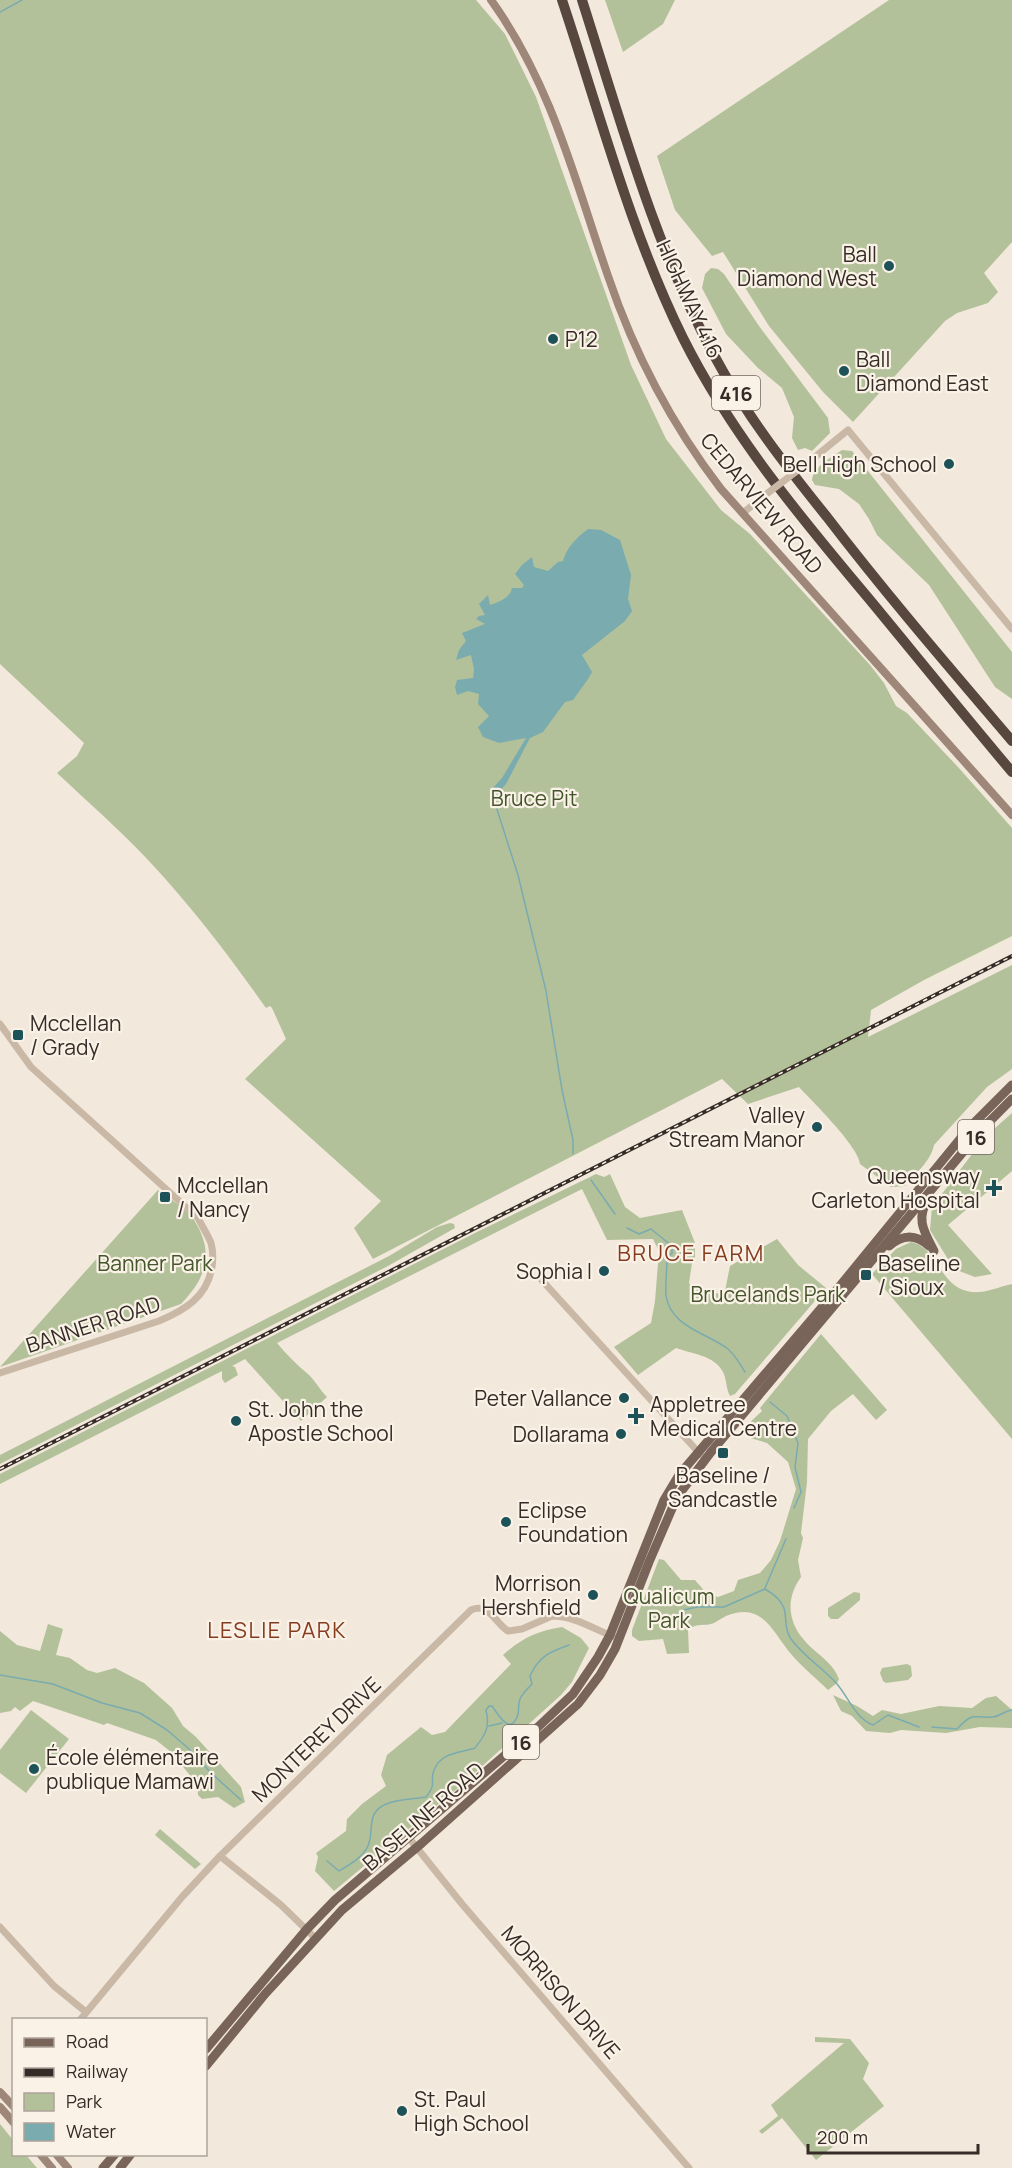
<svg xmlns="http://www.w3.org/2000/svg" width="1012" height="2168" font-family="Manrope,sans-serif">
<style>
.green{fill:#b3c19a}
.water{fill:#79abaf}
.lines{fill:none;stroke-linecap:round;stroke-linejoin:round}
.stream{stroke:#79abaf;stroke-width:1.5}
.tertiary{stroke:#cab8a6;stroke-width:7}
.secondary{stroke:#9e8778;stroke-width:8}
.primary{stroke:#786458;stroke-width:9}
.motorway{stroke:#57473e;stroke-width:10}
.rail-casing{stroke:#362c27;stroke-width:4}
.rail{stroke:#faf2e7;stroke-width:1.5;stroke-dasharray:4.5;stroke-linecap:butt}
.tertiary-bridge{stroke:#cab8a6;stroke-width:7}
.poi-dot{fill:#1c5258;stroke:#faf2e7;stroke-width:2}
.labels{text-anchor:middle;dominant-baseline:central;stroke-width:4.5;stroke-linejoin:round;paint-order:stroke}
.shield{fill:#faf2e7;stroke:#716761;stroke-width:1.5}
.shield-label{font-size:20px;font-weight:bold;fill:#362c27}
.poi-label{font-size:21px;fill:#362c27;stroke:#faf2e7;text-anchor:start}
.street-label{font-size:21px;fill:#362c27;stroke:#faf2e7}
.park-label{font-size:21px;fill:#44552b;stroke:#faf2e7}
.neighbourhood-label{font-size:22px;letter-spacing:1.5px;fill:#863b1f;stroke:#faf2e7}
</style>
<rect width="100%" height="100%" fill="#f2e8db"/>
<g class="green">
<path d="M 0,0 L 476,0 L 505,34 L 536,97 L 631,365 L 666,439 L 721,510 L 750,534 L 870,665 L 884,683 L 896,706 L 907,713 L 958,767 L 1012,828 L 1012,936 L 924,980 L 871,1010 L 868,1037 L 1012,965 L 1012,1069 L 987,1087 L 934,1145 C 931,1161 915,1174 905,1186 L 891,1187 L 860,1164 C 859,1147 813,1102 799,1087 L 748,1104 L 722,1079 L 373,1259 L 354,1228 L 381,1201 L 245,1079 L 286,1039 L 272,1008 L 270,1006 L 266,1008 C 230,957 192,907 149,861 C 120,830 88,802 57,773 L 77,756 L 84,743 L 0,664 Z"/>
<polygon points="605,0 675,0 663,24 623,52"/>
<polygon points="889,0 1012,0 1012,242 984,273 998,292 988,303 957,313 945,321 853,422 823,392 769,326 723,252 712,256 675,210 657,156"/>
<polygon points="711,268 718,269 724,274 759,326 828,418 830,433 812,451 805,448 798,450 792,438 794,417 782,388 758,368 726,334 702,288 705,274"/>
<path d="M 842,450 L 852,451 L 1012,652 L 1012,699 L 995,687 L 929,585 L 877,535 L 869,519 L 859,504 L 839,489 L 815,485 L 812,480 C 814,466 831,458 842,450 Z"/>
<polygon points="1012,1113 1012,1171 948,1225 992,1274 975,1277 954,1269 930,1230 932,1207 985,1137"/>
<path d="M 596,1174 L 604,1177 L 610,1174 L 625,1207 L 640,1218 L 682,1210 L 695,1243 L 695,1259 L 692,1263 L 689,1283 L 692,1287 L 720,1294 L 725,1291 L 730,1266 L 777,1239 L 798,1265 L 826,1288 L 735,1394 L 730,1396 C 726,1389 727,1380 723,1372 C 714,1355 692,1354 676,1348 L 638,1375 L 614,1347 L 651,1323 L 655,1301 L 659,1251 L 653,1239 L 607,1240 L 582,1189 L 277,1343 C 286,1354 297,1365 308,1374 C 313,1378 321,1391 327,1397 L 301,1421 L 245,1359 L 232,1366 L 235,1367 L 238,1375 L 225,1383 L 222,1379 L 222,1371 L 0,1484 L 0,1474 L 477,1232 Z"/>
<path d="M 158,1190 C 170,1199 186,1208 194,1220 C 215,1253 206,1278 181,1304 L 0,1367 Z"/>
<polygon points="450,1223 454,1224 455,1228 388,1266 0,1464 0,1455 389,1256 437,1227"/>
<path d="M 911,1242 C 941,1248 939,1295 980,1292 C 991,1291 1001,1286 1012,1284 L 1012,1439 L 872,1274 L 896,1249 Z"/>
<path d="M 821,1334 L 887,1410 L 876,1420 L 853,1394 L 831,1411 L 808,1439 L 807,1482 L 801,1533 L 803,1538 L 798,1560 L 801,1577 C 786,1598 787,1621 805,1641 C 816,1654 833,1662 839,1679 L 837,1683 L 828,1690 C 816,1678 802,1667 791,1654 C 772,1632 763,1601 726,1616 C 722,1618 718,1621 714,1623 C 705,1627 697,1622 688,1630 L 689,1653 L 667,1654 L 663,1639 L 639,1641 L 632,1636 L 632,1630 L 659,1559 L 664,1560 L 681,1580 L 695,1580 L 707,1594 L 718,1597 L 734,1591 L 738,1580 L 760,1573 L 771,1560 L 780,1541 L 796,1489 L 788,1462 L 767,1443 L 747,1437 L 745,1427 L 762,1411 L 760,1408 Z"/>
<polygon points="854,1592 860,1593 860,1600 838,1619 831,1619 828,1616 828,1608"/>
<polygon points="48,1624 63,1629 56,1655 70,1658 87,1670 97,1673 115,1668 144,1683 172,1708 183,1726 196,1737 241,1787 245,1802 234,1808 218,1797 202,1799 198,1795 197,1784 171,1752 156,1740 107,1723 104,1725 33,1701 20,1711 15,1707 11,1711 0,1713 0,1631 17,1645 40,1651"/>
<path d="M 562,1627 L 581,1638 L 589,1648 L 572,1682 L 561,1695 L 458,1788 L 334,1891 L 315,1871 L 318,1857 L 316,1853 L 346,1831 L 347,1819 L 362,1804 L 386,1786 L 381,1775 L 387,1755 L 421,1727 L 432,1735 L 445,1732 L 511,1664 L 503,1655 C 522,1638 537,1631 562,1627 Z"/>
<polygon points="907,1664 911,1666 912,1676 908,1680 886,1683 883,1681 880,1673 882,1668"/>
<polygon points="833,1695 857,1706 873,1716 882,1710 901,1714 939,1706 972,1708 986,1698 996,1696 1012,1710 1012,1728 980,1727 946,1733 901,1730 890,1733 866,1731 852,1716 841,1711"/>
<polygon points="31,1710 69,1739 26,1793 0,1773 0,1750"/>
<polygon points="160,1829 201,1864 195,1869 155,1835"/>
<polygon points="815,2037 850,2039 869,2063 863,2079 884,2106 816,2160 782,2118 762,2134 759,2131 778,2116 771,2105 844,2043 815,2042"/>
<polygon points="0,2124 13,2140 14,2154 26,2155 37,2168 0,2168"/>
</g>
<path class="water" d="M 588,529 L 601,530 L 620,540 L 631,575 L 628,599 L 632,611 L 625,621 L 582,655 L 592,672 L 588,679 L 573,700 L 565,702 L 543,732 L 530,738 L 506,784 L 496,795 L 494,801 L 491,802 L 492,789 L 502,778 L 526,738 L 499,743 L 483,737 L 478,727 L 489,716 L 478,704 L 479,694 L 468,691 L 457,695 L 455,687 L 457,680 L 473,678 L 474,669 L 471,655 L 456,660 L 459,650 L 466,641 L 462,633 L 485,624 L 476,619 L 479,616 L 485,615 L 479,604 L 488,595 L 490,605 C 499,602 510,598 512,588 L 522,588 L 524,585 L 515,574 L 522,565 L 532,557 L 534,567 L 548,571 L 558,562 L 563,561 C 566,548 577,537 588,529 Z"/>
<g class="lines">
<g class="stream">
<polyline points="0,12 22,0"/>
<polyline points="494,800 518,875 546,991 562,1090 573,1140 573,1154"/>
<polyline points="591,1180 615,1214"/>
<path d="M 627,1228 L 639,1234 L 651,1229 L 672,1246 L 672,1253 L 667,1258 C 667,1271 665,1284 666,1296 C 671,1327 707,1333 728,1349 C 735,1355 740,1364 745,1372"/>
<polyline points="770,1402 787,1416 798,1443 795,1467 801,1492 794,1508"/>
<polyline points="765,1588 786,1539"/>
<path d="M 650,1624 L 668,1620 L 684,1610 L 697,1607 L 724,1607 L 765,1589 C 772,1593 781,1600 784,1608 C 787,1618 784,1630 791,1639 C 804,1657 823,1668 837,1684 C 849,1698 855,1718 873,1725 L 888,1715 L 919,1727"/>
<polyline points="0,1675 53,1684 102,1703 140,1713 167,1730 188,1748 211,1773 241,1800"/>
<polyline points="489,1726 502,1723"/>
<path d="M 932,1727 L 957,1729 C 975,1710 972,1719 993,1717 C 1000,1716 1005,1711 1012,1710"/>
<path d="M 327,1861 L 339,1871 C 349,1865 363,1857 368,1846 C 375,1831 364,1811 389,1803 C 401,1799 414,1799 426,1797 C 438,1782 429,1782 434,1770 C 441,1752 460,1753 475,1748 C 486,1734 490,1727 486,1710 L 489,1706 L 492,1706 C 497,1713 511,1738 518,1714 C 519,1709 518,1704 520,1699 C 522,1694 528,1688 532,1684 L 530,1676 C 539,1656 550,1652 569,1645"/>
</g>
<g class="tertiary">
<polyline points="810,461 848,430 1012,629"/>
<polyline points="743,513 760,499"/>
<path d="M 0,1024 L 31,1067 L 198,1218 C 202,1226 208,1235 211,1243 C 213,1250 213,1260 212,1267 C 207,1297 185,1310 159,1321 L 0,1373"/>
<polyline points="539,1277 701,1455"/>
<polyline points="409,1838 462,1904 689,2168"/>
<polyline points="220,1856 281,1905 315,1938"/>
<polyline points="0,1927 54,1986 86,2012"/>
<path d="M 80,2020 L 182,1897 L 220,1856 L 471,1610 C 489,1602 495,1623 508,1631 L 522,1629 L 552,1616 C 574,1616 594,1629 614,1637"/>
</g>
<g class="secondary">
<path d="M 491,0 C 551,83 575,180 608,276 C 634,353 672,425 721,489 L 1012,815"/>
<polyline points="0,2092 14,2107"/>
<polyline points="0,2107 14,2123"/>
<polyline points="40,2154 52,2168"/>
<polyline points="56,2154 68,2168"/>
</g>
<g class="primary">
<path d="M 928,1200 C 915,1219 925,1233 934,1251"/>
<path d="M 889,1246 C 903,1234 916,1234 929,1246"/>
<polyline points="206,2049 307,1929 335,1900 538,1727 573,1694 598,1657 610,1635 664,1500 679,1475 835,1292 969,1128 1012,1085"/>
<polyline points="206,2066 265,1994 342,1910 422,1843 578,1704 600,1675 615,1649 649,1562 677,1497 711,1452 984,1127 1012,1099"/>
<polyline points="103,2168 115,2154"/>
<polyline points="120,2168 131,2154"/>
</g>
<g class="motorway">
<path d="M 562,0 C 599,111 631,233 683,338 C 731,434 801,518 870,600 C 917,657 964,715 1012,772"/>
<path d="M 582,0 C 620,119 655,248 715,357 C 746,415 786,466 827,517 C 886,594 949,667 1012,741"/>
</g>
<g class="rail-casing">
<polyline id="rail" points="0,1469 1012,956"/>
</g>
<use href="#rail" class="rail"/>
<polyline class="tertiary-bridge" points="760,499 810,461"/>
</g>
<g class="poi-dot">
<circle cx="889" cy="266" r="6"/>
<circle cx="553" cy="339" r="6"/>
<circle cx="844" cy="371" r="6"/>
<circle cx="949" cy="464" r="6"/>
<rect x="12" y="1029" width="12" height="12" rx="3"/>
<circle cx="817" cy="1127" r="6"/>
<path d="M991 1179h6v6h6v6h-6v6h-6v-6h-6v-6h6z"/>
<rect x="159" y="1191" width="12" height="12" rx="3"/>
<circle cx="604" cy="1271" r="6"/>
<rect x="860" y="1269" width="12" height="12" rx="3"/>
<circle cx="624" cy="1398" r="6"/>
<path d="M633 1407h6v6h6v6h-6v6h-6v-6h-6v-6h6z"/>
<circle cx="236" cy="1421" r="6"/>
<circle cx="621" cy="1434" r="6"/>
<rect x="717" y="1447" width="12" height="12" rx="3"/>
<circle cx="506" cy="1522" r="6"/>
<circle cx="593" cy="1595" r="6"/>
<circle cx="34" cy="1769" r="6"/>
<circle cx="402" cy="2111" r="6"/>
</g>
<g class="labels">
<g class="shield">
<rect x="712" y="376" width="48" height="34" rx="4.5"/>
<rect x="958" y="1120" width="36" height="34" rx="4.5"/>
<rect x="503" y="1725" width="36" height="34" rx="4.5"/>
</g>
<g class="shield-label">
<text x="736" y="393">416</text>
<text x="976" y="1137">16</text>
<text x="521" y="1742">16</text>
</g>
<g class="poi-label">
<text x="877" y="254" text-anchor="end">Ball<tspan x="877" dy="24">Diamond West</tspan></text>
<text x="565" y="339">P12</text>
<text x="856" y="359">Ball<tspan x="856" dy="24">Diamond East</tspan></text>
<text x="937" y="464" text-anchor="end">Bell High School</text>
<text x="30" y="1023">Mcclellan<tspan x="30" dy="24">/ Grady</tspan></text>
<text x="805" y="1115" text-anchor="end">Valley<tspan x="805" dy="24">Stream Manor</tspan></text>
<text x="980" y="1176" text-anchor="end">Queensway<tspan x="980" dy="24">Carleton Hospital</tspan></text>
<text x="177" y="1185">Mcclellan<tspan x="177" dy="24">/ Nancy</tspan></text>
<text x="878" y="1263">Baseline<tspan x="878" dy="24">/ Sioux</tspan></text>
<text x="592" y="1271" text-anchor="end">Sophia I</text>
<text x="612" y="1398" text-anchor="end">Peter Vallance</text>
<text x="650" y="1404">Appletree<tspan x="650" dy="24">Medical Centre</tspan></text>
<text x="248" y="1409">St. John the<tspan x="248" dy="24">Apostle School</tspan></text>
<text x="609" y="1434" text-anchor="end">Dollarama</text>
<text x="723" y="1475" text-anchor="middle">Baseline /<tspan x="723" dy="24">Sandcastle</tspan></text>
<text x="518" y="1510">Eclipse<tspan x="518" dy="24">Foundation</tspan></text>
<text x="581" y="1583" text-anchor="end">Morrison<tspan x="581" dy="24">Hershfield</tspan></text>
<text x="46" y="1757">École élémentaire<tspan x="46" dy="24">publique Mamawi</tspan></text>
<text x="414" y="2099">St. Paul<tspan x="414" dy="24">High School</tspan></text>
</g>
<g class="street-label">
<text transform="translate(690 299) rotate(65)">HIGHWAY 416</text>
<text transform="translate(762 503) rotate(50)">CEDARVIEW ROAD</text>
<text transform="translate(93 1324) rotate(-18)">BANNER ROAD</text>
<text transform="translate(316 1739) rotate(-44)">MONTEREY DRIVE</text>
<text transform="translate(423 1816) rotate(-41)">BASELINE ROAD</text>
<text transform="translate(561 1992) rotate(49)">MORRISON DRIVE</text>
</g>
<g class="park-label">
<text x="534" y="798">Bruce Pit</text>
<text x="155" y="1263">Banner Park</text>
<text x="768" y="1294">Brucelands Park</text>
<text x="669" y="1596">Qualicum<tspan x="669" dy="24">Park</tspan></text>
</g>
<g class="neighbourhood-label">
<text x="691" y="1253">BRUCE FARM</text>
<text x="277" y="1630">LESLIE PARK</text>
</g>
</g>
<rect x="12" y="2018" width="195" height="138" fill="#faf2e7" stroke="#aca39a" stroke-width="1.5"/>
<rect x="24" y="2038" width="30" height="9" fill="#786458" stroke="#aca39a" stroke-width="1.5"/>
<text x="66" y="2048" font-size="18" fill="#362c27">Road</text>
<rect x="24" y="2068" width="30" height="9" fill="#362c27" stroke="#aca39a" stroke-width="1.5"/>
<text x="66" y="2078" font-size="18" fill="#362c27">Railway</text>
<rect x="24" y="2093" width="30" height="18" fill="#b3c19a" stroke="#aca39a" stroke-width="1.5"/>
<text x="66" y="2108" font-size="18" fill="#362c27">Park</text>
<rect x="24" y="2123" width="30" height="18" fill="#79abaf" stroke="#aca39a" stroke-width="1.5"/>
<text x="66" y="2138" font-size="18" fill="#362c27">Water</text>
<path d="M808 2144v9h170v-9" fill="none" stroke="#362c27" stroke-width="3"/>
<text x="817" y="2144" font-size="18" fill="#362c27" stroke="#faf2e7" stroke-width="4.5" paint-order="stroke">200 m</text>
</svg>
